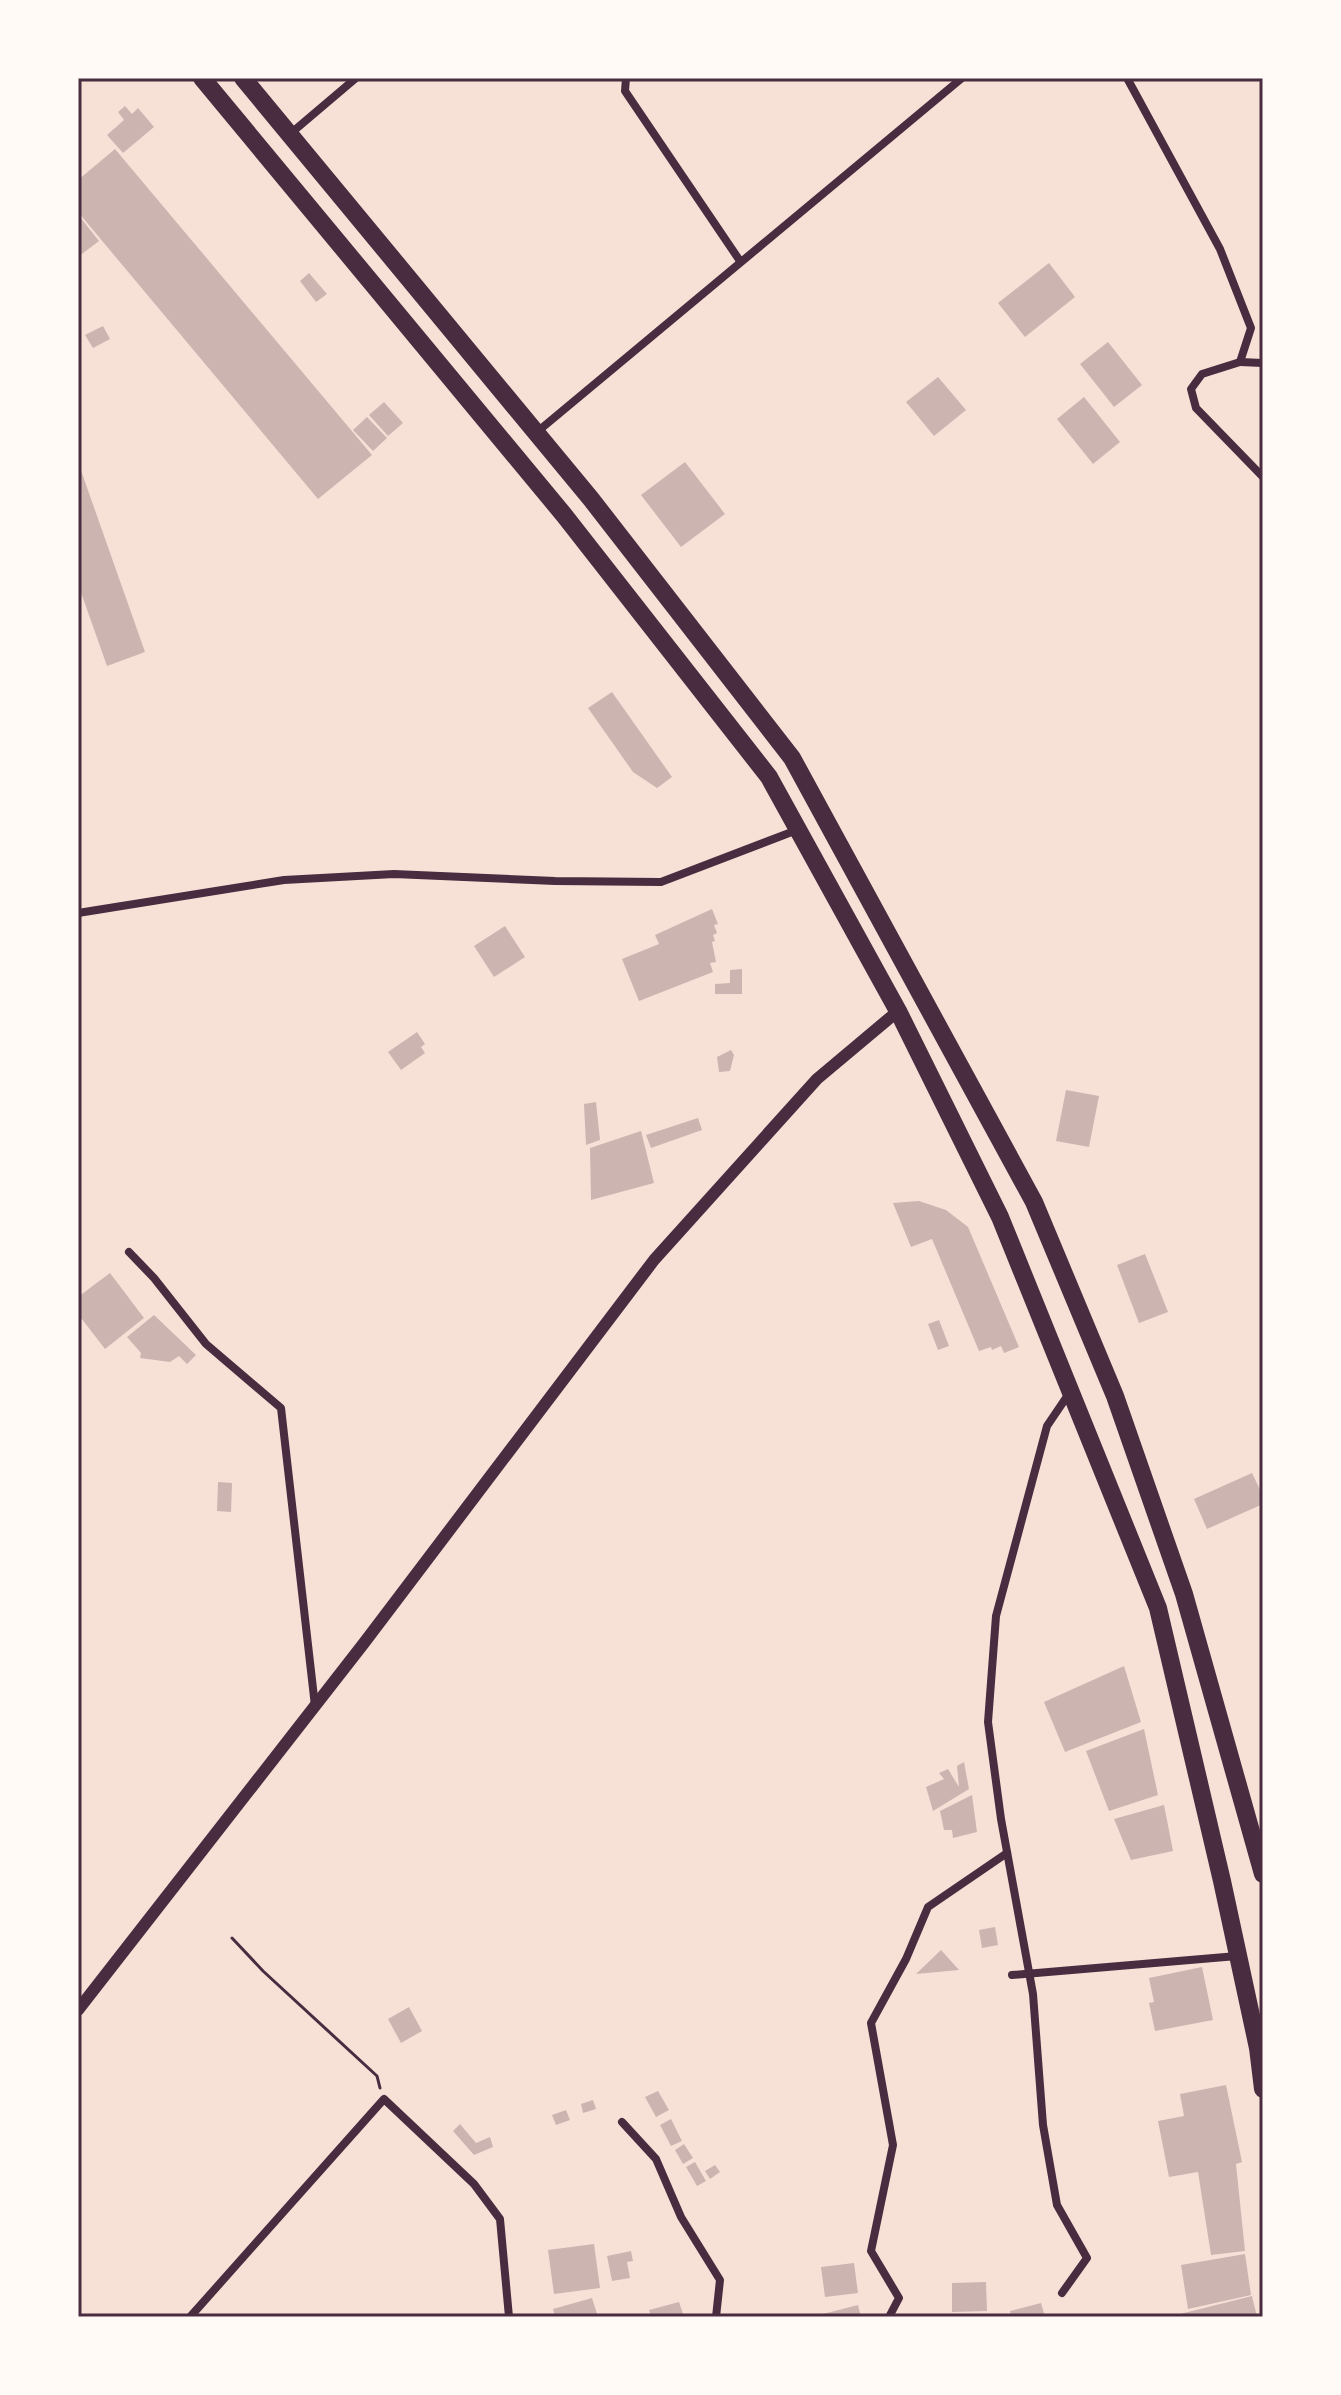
<svg xmlns="http://www.w3.org/2000/svg" width="1341" height="2395" font-family="'IBM Plex Sans',sans-serif">
<style>
.building{fill:#ccb4b1}
.lines{fill:none;stroke-linecap:round;stroke-linejoin:round}
.path{stroke:#4a2c40;stroke-width:3}
.minor{stroke:#4a2c40;stroke-width:8}
.tertiary{stroke:#4a2c40;stroke-width:12}
.trunk{stroke:#4a2c40;stroke-width:18}
.neatline{fill:none;stroke:#4a2c40;stroke-width:3}
</style>
<rect width="100%" height="100%" fill="#f7e1d7"/>
<g class="building">
<polygon points="125,106 132,114 138,108 154,127 123,153 107,135 124,120 118,112"/>
<polygon points="115,149 372,455 318,499 78,212 78,180"/>
<polygon points="80,217 99,241 78,257 78,218"/>
<polygon points="1049,263 1075,297 1025,337 998,303"/>
<polygon points="309,273 327,294 316,302 300,281"/>
<polygon points="103,326 110,339 93,348 85,335"/>
<polygon points="1108,342 1142,385 1114,407 1080,364"/>
<polygon points="938,377 966,410 934,436 906,402"/>
<polygon points="1084,397 1120,442 1093,464 1057,419"/>
<polygon points="384,402 403,423 388,436 369,415"/>
<polygon points="367,417 387,438 373,451 353,430"/>
<polygon points="78,462 145,652 107,666 78,584"/>
<polygon points="685,462 725,514 681,547 641,495"/>
<polygon points="612,692 672,777 657,788 633,772 588,708"/>
<polygon points="712,909 718,924 714,925 717,933 713,935 715,941 712,942 716,962 710,963 713,972 639,1001 622,959 659,944 655,935"/>
<polygon points="505,926 525,957 494,977 474,946"/>
<polygon points="742,969 742,994 715,994 715,984 730,983 730,970"/>
<polygon points="417,1032 425,1044 421,1047 425,1053 401,1070 388,1052"/>
<polygon points="731,1050 734,1055 730,1071 719,1072 717,1057"/>
<polygon points="1066,1090 1099,1096 1089,1147 1056,1141"/>
<polygon points="596,1102 600,1140 586,1145 584,1104"/>
<polygon points="698,1118 702,1130 651,1148 646,1135"/>
<polygon points="641,1131 654,1183 591,1200 590,1148"/>
<polygon points="919,1201 946,1210 968,1227 1019,1347 1004,1353 1001,1346 992,1350 991,1347 979,1351 932,1239 911,1247 893,1203"/>
<polygon points="1145,1254 1168,1312 1139,1323 1117,1265"/>
<polygon points="110,1273 144,1318 105,1349 78,1314 78,1297"/>
<polygon points="154,1315 196,1355 187,1364 179,1356 170,1362 140,1358 141,1353 127,1337"/>
<polygon points="939,1320 949,1346 938,1350 928,1324"/>
<polygon points="1252,1473 1263,1496 1263,1504 1207,1529 1194,1499"/>
<polygon points="218,1482 232,1483 231,1512 217,1511"/>
<polygon points="1124,1666 1141,1722 1065,1752 1044,1702"/>
<polygon points="1144,1729 1158,1795 1109,1811 1086,1751"/>
<polygon points="964,1762 969,1789 933,1811 926,1787 944,1779 939,1773 948,1769 959,1787 957,1766"/>
<polygon points="972,1795 977,1832 953,1838 952,1830 944,1830 940,1811"/>
<polygon points="1164,1805 1173,1851 1131,1860 1114,1819"/>
<polygon points="995,1927 998,1945 982,1948 979,1930"/>
<polygon points="941,1950 959,1970 916,1974"/>
<polygon points="1202,1967 1213,2020 1155,2031 1149,2003 1154,2002 1149,1978"/>
<polygon points="409,2007 422,2031 401,2043 388,2019"/>
<polygon points="1226,2085 1242,2162 1236,2164 1245,2251 1211,2255 1198,2172 1169,2177 1158,2121 1184,2116 1180,2094"/>
<polygon points="658,2091 669,2110 656,2117 645,2097"/>
<polygon points="593,2100 596,2109 583,2113 581,2104"/>
<polygon points="566,2110 570,2120 556,2125 552,2115"/>
<polygon points="671,2119 682,2141 671,2146 660,2125"/>
<polygon points="460,2124 476,2143 490,2137 493,2147 474,2155 453,2131"/>
<polygon points="684,2144 693,2158 683,2164 675,2150"/>
<polygon points="695,2162 706,2181 697,2186 686,2167"/>
<polygon points="715,2165 720,2172 710,2179 705,2171"/>
<polygon points="594,2244 600,2288 554,2294 548,2250"/>
<polygon points="631,2251 633,2261 627,2262 630,2278 612,2281 607,2256"/>
<polygon points="1245,2254 1251,2295 1188,2309 1181,2265"/>
<polygon points="854,2263 858,2293 825,2297 821,2267"/>
<polygon points="986,2282 987,2311 952,2312 952,2283"/>
<polygon points="1252,2296 1257,2317 1172,2317 1172,2316"/>
<polygon points="592,2298 598,2317 555,2317 553,2309"/>
<polygon points="679,2302 684,2317 651,2317 649,2310"/>
<polygon points="1041,2303 1045,2317 1011,2317 1010,2311"/>
<polygon points="858,2305 861,2317 824,2317 823,2314"/>
</g>
<g class="lines">
<polyline class="path" points="232,1938 263,1971 377,2076 380,2088"/>
<g class="minor">
<polyline points="626,78 625,91 740,261"/>
<polyline points="1127,78 1220,249 1251,328 1240,362 1263,363"/>
<polyline points="290,134 356,78"/>
<polyline points="1240,362 1202,374 1191,389 1196,408 1263,477"/>
<polyline points="537,432 962,78"/>
<polyline points="78,913 284,880 394,874 555,881 661,882 797,830"/>
<polyline points="129,1252 154,1278 206,1344 281,1408 315,1706"/>
<polyline points="1012,1975 1237,1956"/>
<polyline points="622,2122 656,2159 681,2217 720,2280 716,2317"/>
<polyline points="1062,2293 1087,2258 1057,2205 1043,2125 1033,1994 1001,1819 988,1722 996,1616 1047,1426 1070,1392"/>
<polyline points="190,2317 384,2099 474,2184 500,2219 509,2317"/>
<polyline points="889,2317 899,2298 871,2251 893,2145 871,2023 906,1959 928,1907 1007,1853"/>
</g>
<polyline class="tertiary" points="78,2010 364,1643 654,1260 817,1079 898,1011"/>
<g class="trunk">
<polyline points="202,78 564,515 769,777 898,1011 1000,1217 1158,1608 1222,1881 1258,2048 1263,2089"/>
<polyline points="243,78 591,499 792,758 1034,1202 1115,1396 1184,1594 1263,1874"/>
</g>
</g>
<rect width="1341" height="2395" fill="none" stroke="#fffaf5" stroke-width="160"/>
<rect x="80" y="80" width="1181" height="2235" class="neatline"/>
</svg>
